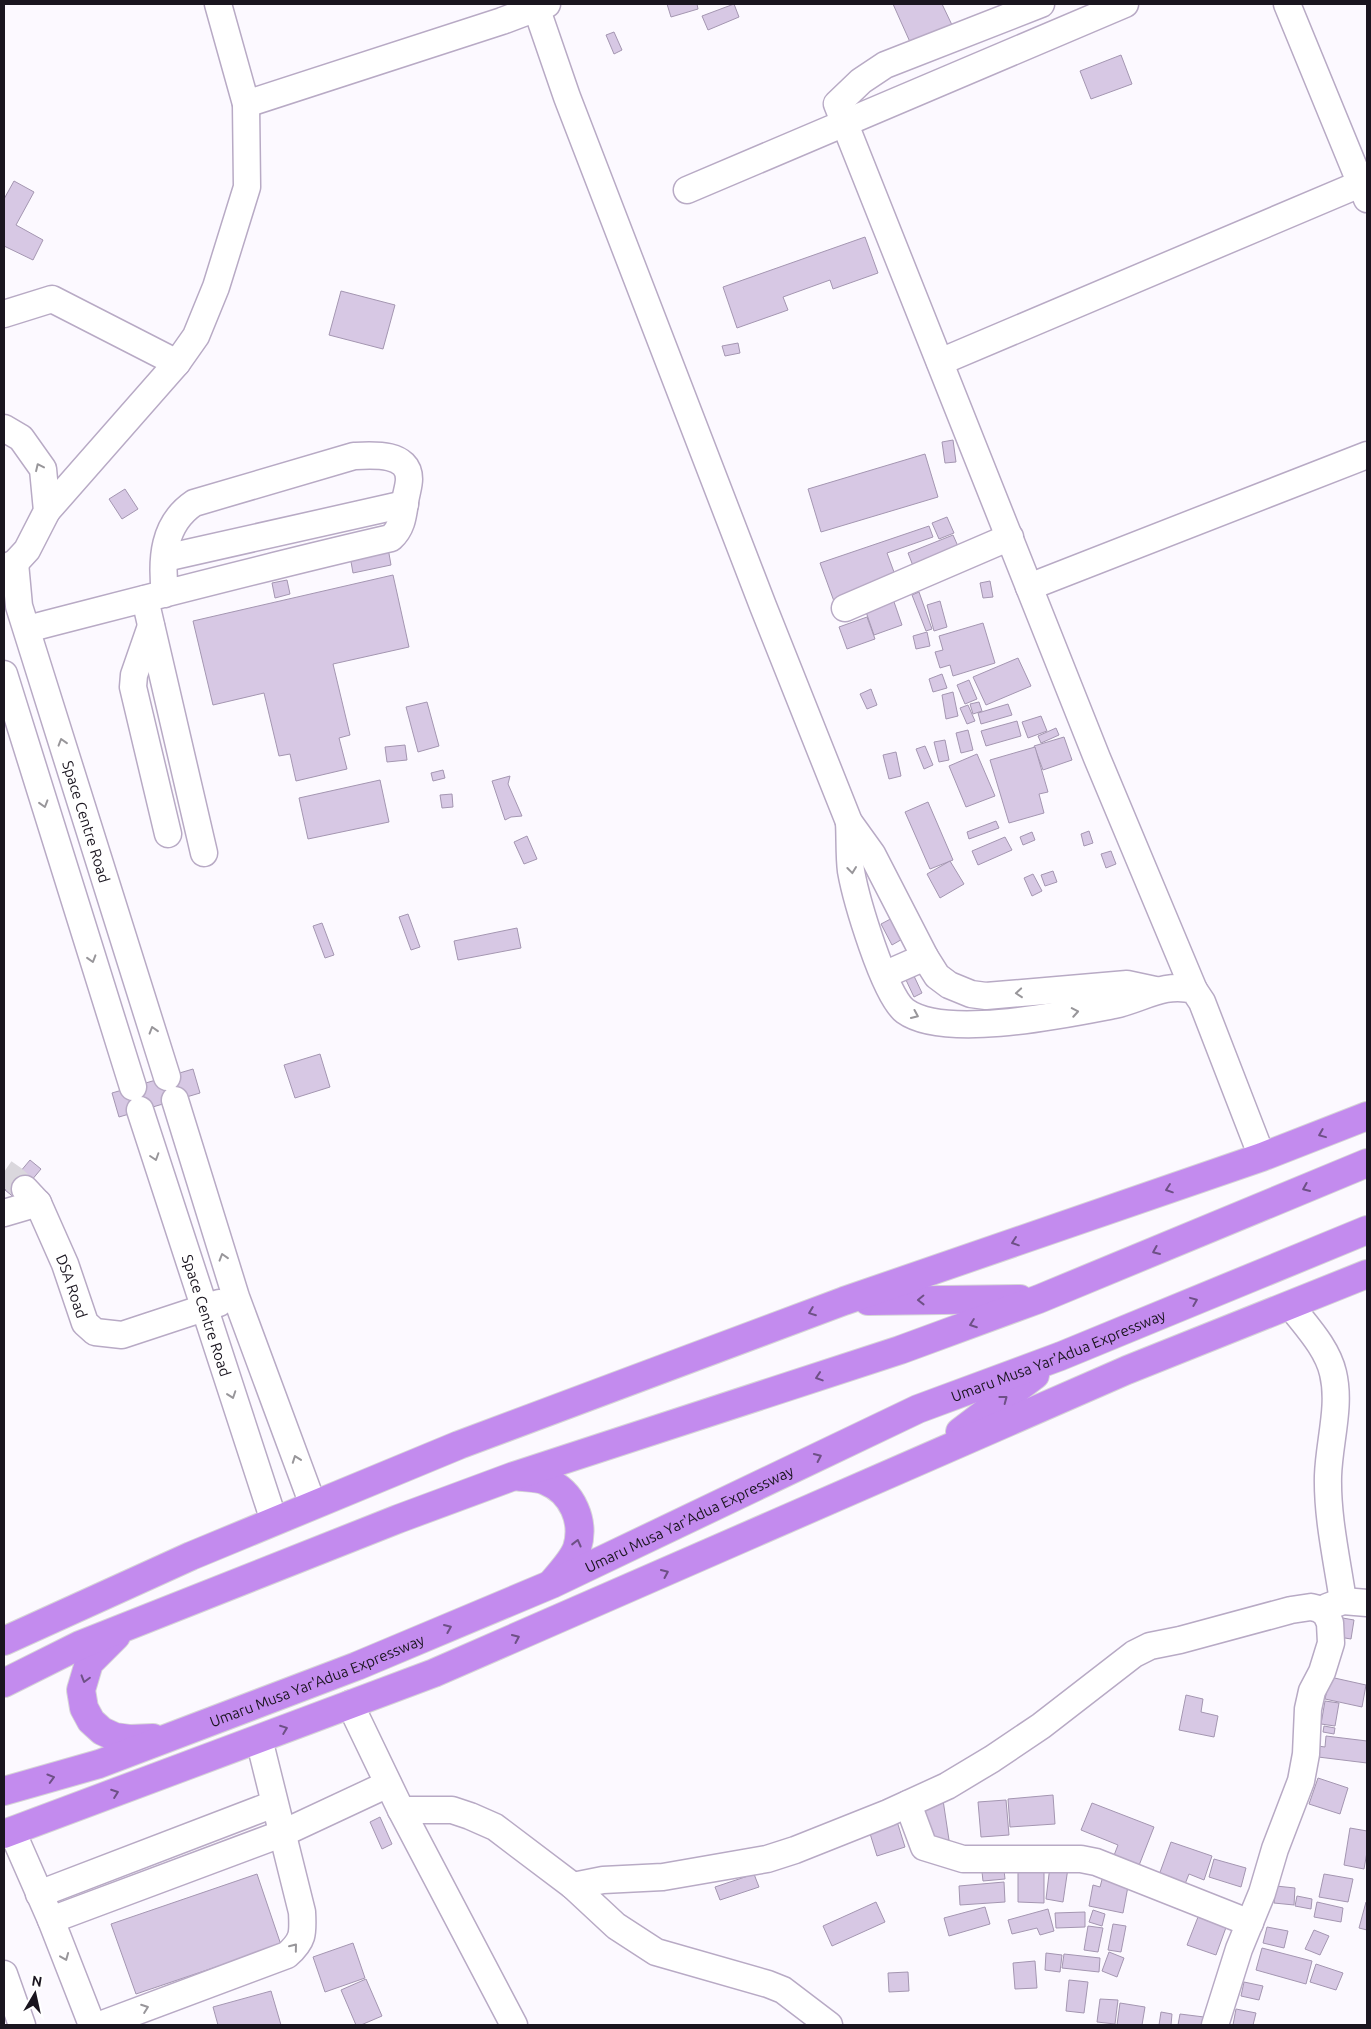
<svg xmlns="http://www.w3.org/2000/svg" width="1371" height="2029" font-family="Ubuntu,sans-serif">
<style>
.building{fill:#d7c8e4;stroke:#a496b1}
.lines{fill:none;stroke-linecap:round;stroke-linejoin:round}
.minor-tunnel{stroke:#dad7dd;stroke-width:26;stroke-dasharray:26 13;stroke-linecap:butt}
.minor-casing{stroke:#b8aac5;stroke-width:29}
.highway-casing{stroke:#d6d5d7;stroke-width:30}
.minor{stroke:#fff;stroke-width:26}
.highway{stroke:#c38bee;stroke-width:28}
.oneway{stroke:#98969a}
.oneway2{stroke:#6e5086}
.labels{text-anchor:middle;dominant-baseline:central;stroke-width:4;stroke-linejoin:round;paint-order:stroke}
.street-label{font-size:15px;fill:#1a151f;stroke:#fff}
</style>
<rect width="100%" height="100%" fill="#fcf9ff"/>
<g class="building">
<polygon points="667,4 697,4 698,9 671,17"/>
<polygon points="734,4 739,17 708,30 702,16"/>
<polygon points="893,4 942,4 952,25 910,42"/>
<polygon points="614,32 622,50 614,54 606,35"/>
<polygon points="1121,55 1132,84 1091,99 1080,71"/>
<polygon points="14,181 34,192 16,225 43,240 33,260 4,246 4,199"/>
<polygon points="865,237 878,273 833,289 830,280 783,297 788,310 737,328 723,287"/>
<polygon points="341,291 395,305 383,349 329,335"/>
<polygon points="738,343 740,353 725,356 722,346"/>
<polygon points="953,440 956,462 945,463 942,442"/>
<polygon points="925,454 938,497 821,532 808,489"/>
<polygon points="125,489 138,509 122,519 109,499"/>
<polygon points="947,517 954,533 939,539 932,523"/>
<polygon points="929,526 933,537 887,553 898,583 835,604 820,563"/>
<polygon points="953,535 961,553 915,571 908,553"/>
<polygon points="388,548 391,565 353,573 350,556"/>
<polygon points="393,575 409,647 333,664 350,735 339,738 347,769 296,781 290,754 279,756 264,693 213,705 193,621"/>
<polygon points="287,580 290,594 275,598 272,583"/>
<polygon points="990,581 993,597 983,598 980,583"/>
<polygon points="919,592 932,629 926,631 912,595"/>
<polygon points="893,599 902,625 874,635 865,609"/>
<polygon points="940,601 947,627 934,631 927,605"/>
<polygon points="867,617 875,639 847,649 839,627"/>
<polygon points="983,623 995,663 953,676 950,665 940,668 935,652 943,650 939,636"/>
<polygon points="927,632 930,646 916,649 913,636"/>
<polygon points="1018,658 1031,686 986,705 973,677"/>
<polygon points="942,674 947,688 933,692 929,679"/>
<polygon points="969,680 977,699 965,704 957,685"/>
<polygon points="871,689 877,705 867,709 860,694"/>
<polygon points="953,692 958,716 946,719 942,695"/>
<polygon points="427,702 439,746 418,752 406,707"/>
<polygon points="979,702 982,711 973,714 970,704"/>
<polygon points="1008,704 1012,715 981,724 978,713"/>
<polygon points="968,705 975,721 967,724 960,708"/>
<polygon points="1041,716 1047,731 1028,738 1022,722"/>
<polygon points="1017,721 1021,736 986,746 981,731"/>
<polygon points="1056,728 1059,735 1041,743 1038,736"/>
<polygon points="968,730 973,750 961,753 956,733"/>
<polygon points="1064,737 1072,760 1043,770 1034,746"/>
<polygon points="945,740 949,760 939,762 934,742"/>
<polygon points="405,745 407,760 387,762 385,747"/>
<polygon points="925,746 933,765 924,769 916,749"/>
<polygon points="1035,747 1048,792 1039,794 1044,813 1009,823 990,760"/>
<polygon points="896,752 901,776 889,779 883,755"/>
<polygon points="977,754 995,796 966,807 949,766"/>
<polygon points="443,770 445,778 433,781 431,773"/>
<polygon points="510,776 508,784 522,816 511,817 505,820 492,781"/>
<polygon points="380,780 389,822 308,839 299,798"/>
<polygon points="452,794 453,807 442,808 440,795"/>
<polygon points="928,802 953,860 930,869 905,812"/>
<polygon points="996,821 999,828 969,839 967,832"/>
<polygon points="1089,831 1093,843 1084,846 1081,834"/>
<polygon points="1032,832 1035,840 1023,845 1020,837"/>
<polygon points="527,836 537,859 524,864 514,842"/>
<polygon points="1005,837 1012,850 978,865 972,851"/>
<polygon points="1111,851 1116,864 1106,868 1101,854"/>
<polygon points="950,861 964,884 940,898 927,874"/>
<polygon points="1053,871 1057,882 1045,886 1041,875"/>
<polygon points="1033,874 1042,891 1032,896 1024,878"/>
<polygon points="408,914 420,947 411,950 399,917"/>
<polygon points="900,914 911,934 892,945 881,924"/>
<polygon points="322,923 334,955 325,958 313,926"/>
<polygon points="517,928 521,948 458,960 454,941"/>
<polygon points="914,976 922,993 914,997 906,980"/>
<polygon points="320,1054 330,1087 295,1098 284,1065"/>
<polygon points="193,1069 200,1093 119,1117 112,1093"/>
<polygon points="30,1160 41,1169 16,1199 5,1190"/>
<polygon points="1337,1617 1354,1620 1351,1639 1333,1636"/>
<polygon points="1330,1677 1366,1685 1362,1707 1325,1699"/>
<polygon points="1186,1695 1203,1699 1201,1712 1218,1716 1214,1737 1179,1730"/>
<polygon points="1325,1701 1339,1703 1335,1726 1321,1724"/>
<polygon points="1324,1726 1335,1728 1334,1734 1323,1732"/>
<polygon points="1326,1736 1367,1741 1367,1763 1310,1756 1311,1745 1325,1747"/>
<polygon points="1318,1778 1348,1788 1340,1814 1309,1804"/>
<polygon points="1053,1795 1055,1824 1010,1827 1008,1799"/>
<polygon points="943,1800 949,1840 929,1842 923,1803"/>
<polygon points="1006,1800 1009,1835 981,1837 978,1802"/>
<polygon points="1092,1803 1154,1827 1138,1868 1113,1858 1118,1845 1081,1830"/>
<polygon points="895,1815 905,1847 877,1856 867,1824"/>
<polygon points="380,1817 392,1844 382,1849 370,1822"/>
<polygon points="1350,1828 1367,1831 1367,1852 1364,1869 1344,1865"/>
<polygon points="1171,1842 1212,1856 1204,1880 1189,1874 1185,1884 1159,1875"/>
<polygon points="1214,1859 1246,1868 1241,1887 1209,1877"/>
<polygon points="1003,1861 1005,1879 983,1881 981,1863"/>
<polygon points="1018,1861 1044,1861 1044,1903 1018,1902"/>
<polygon points="1050,1866 1068,1868 1063,1902 1046,1899"/>
<polygon points="257,1874 281,1945 136,1994 111,1924"/>
<polygon points="754,1874 759,1887 720,1900 715,1887"/>
<polygon points="1324,1874 1353,1879 1348,1902 1319,1897"/>
<polygon points="1103,1876 1129,1881 1123,1913 1089,1906 1093,1885 1100,1887"/>
<polygon points="1004,1882 1005,1902 960,1905 959,1886"/>
<polygon points="1276,1886 1295,1888 1294,1905 1274,1903"/>
<polygon points="1297,1896 1312,1899 1311,1909 1295,1906"/>
<polygon points="876,1902 885,1922 832,1946 823,1926"/>
<polygon points="1317,1902 1343,1908 1341,1922 1314,1917"/>
<polygon points="1366,1902 1367,1902 1367,1930 1359,1928"/>
<polygon points="985,1907 990,1924 949,1936 944,1918"/>
<polygon points="1048,1909 1054,1931 1040,1935 1037,1928 1012,1934 1008,1920"/>
<polygon points="1093,1910 1105,1914 1102,1926 1089,1922"/>
<polygon points="1085,1912 1085,1927 1056,1928 1055,1913"/>
<polygon points="1200,1912 1228,1922 1216,1955 1187,1945"/>
<polygon points="1113,1924 1126,1926 1121,1952 1108,1950"/>
<polygon points="1088,1926 1103,1928 1098,1952 1084,1950"/>
<polygon points="1267,1927 1288,1931 1284,1948 1263,1943"/>
<polygon points="1314,1930 1329,1936 1320,1955 1305,1949"/>
<polygon points="353,1943 365,1978 325,1992 313,1957"/>
<polygon points="1262,1948 1312,1961 1306,1984 1256,1970"/>
<polygon points="1109,1952 1124,1958 1117,1977 1102,1971"/>
<polygon points="1046,1953 1062,1955 1060,1972 1045,1970"/>
<polygon points="1064,1954 1100,1958 1099,1972 1062,1968"/>
<polygon points="1035,1961 1037,1988 1015,1989 1013,1963"/>
<polygon points="1316,1964 1343,1973 1336,1990 1310,1982"/>
<polygon points="908,1972 909,1991 889,1992 888,1973"/>
<polygon points="366,1979 382,2016 361,2025 356,2025 341,1990"/>
<polygon points="1069,1980 1088,1982 1084,2013 1066,2011"/>
<polygon points="1244,1982 1263,1986 1259,2000 1241,1996"/>
<polygon points="271,1991 281,2025 218,2025 213,2007"/>
<polygon points="1100,1999 1118,2000 1115,2024 1097,2022"/>
<polygon points="1120,2003 1145,2007 1142,2025 1117,2025"/>
<polygon points="1236,2009 1256,2013 1253,2025 1233,2025"/>
<polygon points="1161,2012 1172,2014 1171,2025 1159,2025"/>
<polygon points="1180,2014 1204,2017 1203,2025 1178,2025"/>
</g>
<g class="lines">
<polyline class="minor-tunnel" points="4,1172 14,1179 25,1189"/>
<g class="minor-casing">
<g id="minor">
<polyline points="535,4 567,97 763,606 849,822 872,854 925,957 937,976 949,985 971,994 986,996 1127,984 1155,990"/>
<polyline points="1041,4 885,65 861,81 837,104 1097,758 1194,990"/>
<polyline points="1287,4 1367,199"/>
<polyline points="246,104 502,21 547,4"/>
<polyline points="687,190 1125,4"/>
<polyline points="4,314 52,299 177,363"/>
<polyline points="940,362 1367,181"/>
<polyline points="4,428 21,438 43,469 47,511 27,550 15,563 4,568"/>
<polyline points="47,511 177,363 196,336 216,287 247,187 246,104 218,4"/>
<polyline points="165,558 405,504"/>
<path id="s1" d="M 15,563 L 19,606 L 167,1077"/>
<polyline points="1029,587 1367,455"/>
<polyline points="145,599 204,853"/>
<polyline points="845,608 1010,537"/>
<polyline points="151,626 134,675 133,687 168,834"/>
<path d="M 27,629 C 148,598 269,566 391,538 C 402,528 403,516 405,502 C 406,494 409,486 409,479 C 409,452 372,455 354,456 L 194,503 C 163,524 161,559 165,594"/>
<polyline points="4,674 133,1087"/>
<path d="M 849,822 C 850,838 849,855 851,871 C 856,899 884,995 905,1011 C 945,1040 1067,1014 1114,1005 C 1143,999 1163,982 1194,990 L 1202,1002 L 1262,1157"/>
<polyline points="884,975 925,957"/>
<polyline points="175,1100 236,1297 313,1505"/>
<path id="s2" d="M 140,1110 L 274,1521"/>
<path id="s3" d="M 25,1189 L 38,1203 L 65,1264 L 85,1323 L 95,1332 L 122,1335 L 219,1303"/>
<polyline points="4,1213 38,1203"/>
<path d="M 1290,1305 C 1305,1325 1327,1347 1333,1373 C 1341,1406 1329,1442 1328,1476 C 1327,1517 1337,1560 1343,1601"/>
<polyline points="1327,1607 1343,1601 1367,1603"/>
<polyline points="350,1704 401,1810 514,2025"/>
<polyline points="908,1804 924,1847 963,1859 1081,1859 1096,1862 1250,1923"/>
<polyline points="401,1810 452,1810 470,1816 495,1827 573,1886 616,1926 656,1952 768,1984 783,1990 829,2025"/>
<polyline points="12,1831 51,1920 92,2025"/>
<polyline points="573,1886 603,1880 663,1877 767,1859 795,1850 888,1813 947,1786 992,1759 1041,1726 1134,1654 1150,1646 1180,1640 1291,1610 1311,1607 1319,1609 1326,1614 1330,1623 1331,1643 1322,1672 1312,1691 1308,1709 1306,1754 1301,1781 1275,1849 1262,1893 1239,1949 1215,2025"/>
<polyline points="39,1894 274,1804"/>
<polyline points="51,1920 281,1834 388,1784"/>
<polyline points="4,1974 22,2025"/>
<path d="M 100,2025 L 287,1955 C 304,1940 303,1933 302,1912 L 259,1739"/>
</g>
</g>
<g class="highway-casing">
<g id="highway">
<polyline points="868,1301 1020,1299"/>
<polyline points="960,1432 1035,1375"/>
<path d="M 516,1476 C 525,1478 538,1477 546,1481 C 573,1492 585,1522 577,1548 C 573,1560 560,1573 552,1583"/>
<polyline points="116,1636 89,1663 81,1690 84,1708 91,1721 102,1731 115,1737 130,1739 153,1738"/>
<polyline points="4,1641 191,1556 459,1445 844,1301 1262,1157 1367,1116"/>
<polyline points="4,1683 80,1645 398,1519 514,1476 900,1350 1039,1299 1367,1163"/>
<path id="s4" d="M 4,1791 L 99,1764 L 357,1666 L 552,1584 L 918,1409 L 1061,1356 L 1367,1230"/>
<polyline points="4,1834 434,1673 1127,1370 1367,1274"/>
</g>
</g>
<use href="#minor" class="minor"/>
<use href="#highway" class="highway"/>
</g>
<defs><path id="oneway-chevron" d="M-2-3.5L2.5 0L-2 3.5" fill="none" stroke-width="1.6" stroke-linecap="round" stroke-linejoin="round" transform="scale(1.25)"/></defs>
<g class="oneway">
<use href="#oneway-chevron" transform="translate(39 467) rotate(-115)"/>
<use href="#oneway-chevron" transform="translate(62 742) rotate(-107)"/>
<use href="#oneway-chevron" transform="translate(44 804) rotate(73)"/>
<use href="#oneway-chevron" transform="translate(852 870) rotate(83)"/>
<use href="#oneway-chevron" transform="translate(92 959) rotate(73)"/>
<use href="#oneway-chevron" transform="translate(1019 993) rotate(175)"/>
<use href="#oneway-chevron" transform="translate(1075 1012) rotate(-10)"/>
<use href="#oneway-chevron" transform="translate(915 1015) rotate(24)"/>
<use href="#oneway-chevron" transform="translate(153 1030) rotate(-107)"/>
<use href="#oneway-chevron" transform="translate(155 1157) rotate(72)"/>
<use href="#oneway-chevron" transform="translate(223 1257) rotate(-107)"/>
<use href="#oneway-chevron" transform="translate(232 1395) rotate(71)"/>
<use href="#oneway-chevron" transform="translate(296 1459) rotate(-110)"/>
<use href="#oneway-chevron" transform="translate(294 1947) rotate(-51)"/>
<use href="#oneway-chevron" transform="translate(65 1957) rotate(68)"/>
<use href="#oneway-chevron" transform="translate(145 2008) rotate(-20)"/>
</g>
<g class="oneway2">
<use href="#oneway-chevron" transform="translate(1322 1134) rotate(158)"/>
<use href="#oneway-chevron" transform="translate(1306 1188) rotate(157)"/>
<use href="#oneway-chevron" transform="translate(1169 1189) rotate(161)"/>
<use href="#oneway-chevron" transform="translate(1015 1242) rotate(161)"/>
<use href="#oneway-chevron" transform="translate(1156 1251) rotate(157)"/>
<use href="#oneway-chevron" transform="translate(921 1300) rotate(179)"/>
<use href="#oneway-chevron" transform="translate(1194 1301) rotate(-22)"/>
<use href="#oneway-chevron" transform="translate(812 1312) rotate(159)"/>
<use href="#oneway-chevron" transform="translate(973 1324) rotate(160)"/>
<use href="#oneway-chevron" transform="translate(819 1377) rotate(162)"/>
<use href="#oneway-chevron" transform="translate(1004 1399) rotate(-37)"/>
<use href="#oneway-chevron" transform="translate(818 1457) rotate(-25)"/>
<use href="#oneway-chevron" transform="translate(577 1543) rotate(-76)"/>
<use href="#oneway-chevron" transform="translate(665 1573) rotate(-24)"/>
<use href="#oneway-chevron" transform="translate(448 1628) rotate(-23)"/>
<use href="#oneway-chevron" transform="translate(516 1638) rotate(-24)"/>
<use href="#oneway-chevron" transform="translate(85 1679) rotate(106)"/>
<use href="#oneway-chevron" transform="translate(284 1729) rotate(-21)"/>
<use href="#oneway-chevron" transform="translate(51 1778) rotate(-16)"/>
<use href="#oneway-chevron" transform="translate(115 1793) rotate(-20)"/>
</g>
<g class="labels">
<g class="street-label">
<text stroke="none"><textPath href="#s1" startOffset="269">Space Centre Road</textPath></text>
<text stroke="none"><textPath href="#s3" startOffset="109">DSA Road</textPath></text>
<text stroke="none"><textPath href="#s2" startOffset="216">Space Centre Road</textPath></text>
<text stroke="none"><textPath href="#s4" startOffset="1142">Umaru Musa Yar'Adua Expressway</textPath></text>
<text stroke="none"><textPath href="#s4" startOffset="738">Umaru Musa Yar'Adua Expressway</textPath></text>
<text stroke="none"><textPath href="#s4" startOffset="332">Umaru Musa Yar'Adua Expressway</textPath></text>
</g>
</g>
<rect width="1371" height="2029" fill="none" stroke="#1a151f" stroke-width="10"/>
<g transform="translate(35 1994) rotate(9)" stroke="#ffffff" stroke-width="4" paint-order="stroke">
<path d="M0-4L9 19L0 12L-9 19Z" fill="#1a151f"/>
<text y="-8" font-size="14" font-weight="bold" text-anchor="middle" fill="#1a151f">N</text>
</g>
</svg>
